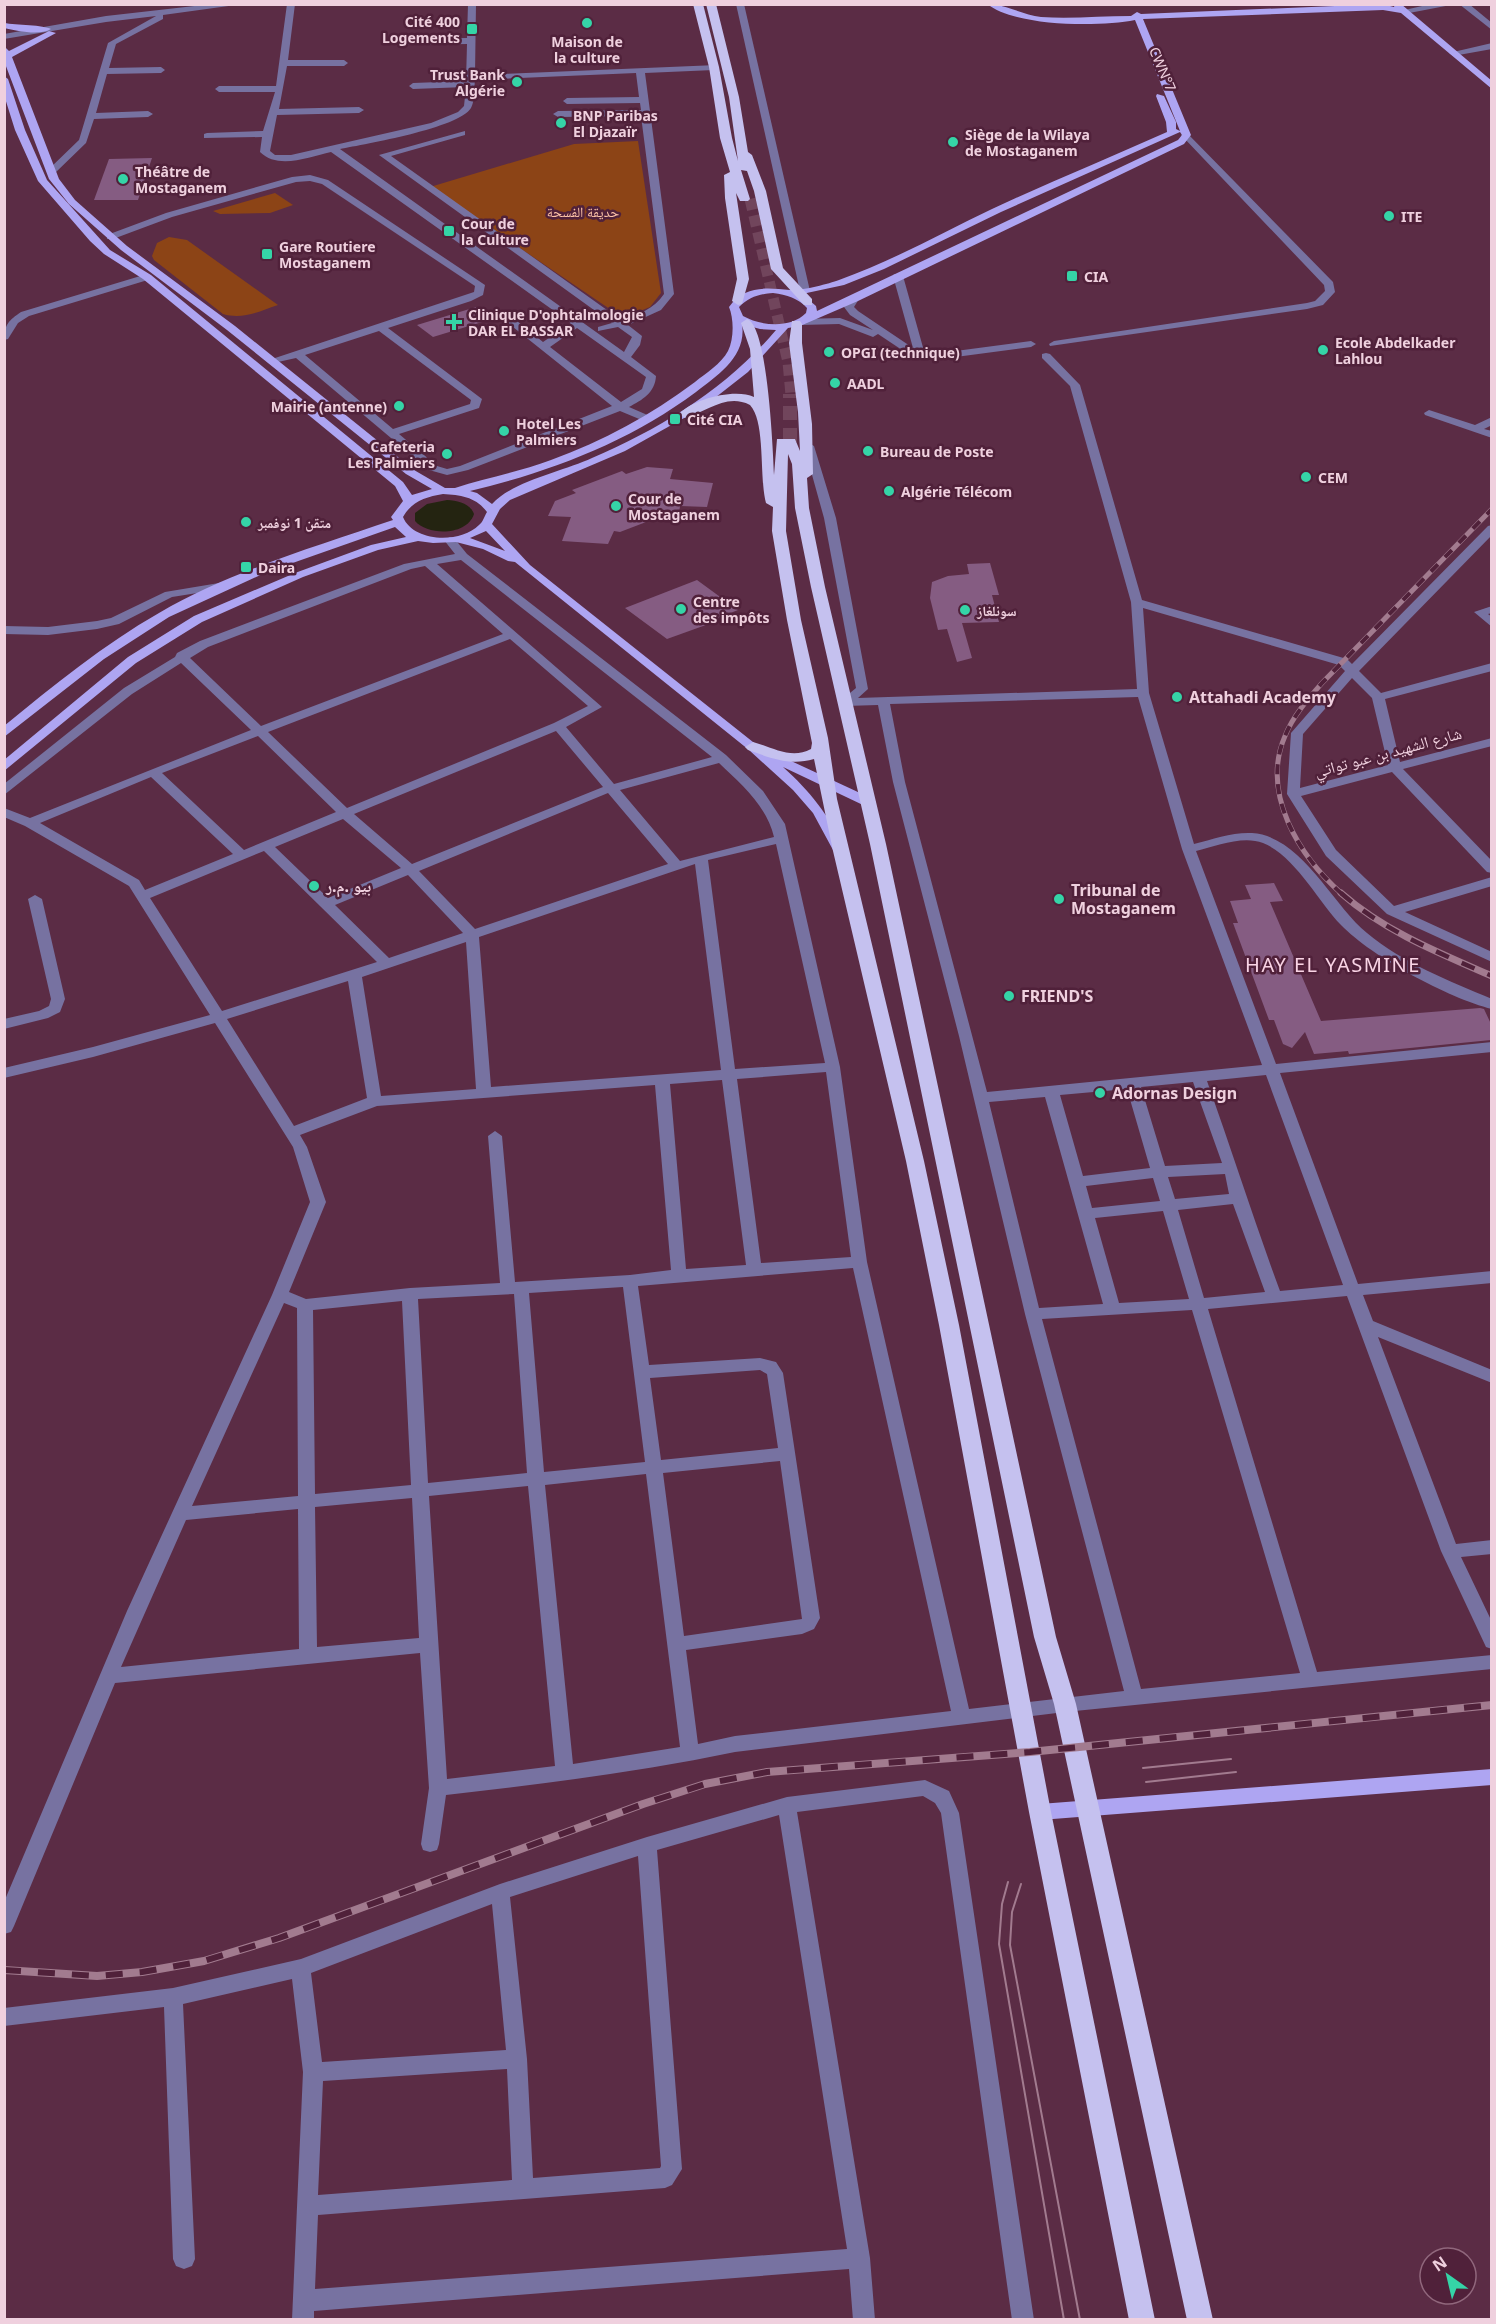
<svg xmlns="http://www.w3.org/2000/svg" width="1496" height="2324" font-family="'Noto Sans','Noto Naskh Arabic',sans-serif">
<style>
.green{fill:#8c4416}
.water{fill:#242411}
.building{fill:#855c82}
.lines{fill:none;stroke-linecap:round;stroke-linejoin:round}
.highway-tunnel-far1{stroke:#71455c;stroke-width:11;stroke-dasharray:11 6;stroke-linecap:butt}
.highway-tunnel{stroke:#71455c;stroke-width:14;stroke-dasharray:14 8;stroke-linecap:butt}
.minor{fill:#7772a1;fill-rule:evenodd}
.major{fill:#aea5f2;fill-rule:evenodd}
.highway{fill:#c5c1ef;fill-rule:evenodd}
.tram{stroke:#a27b8f;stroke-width:2}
.rail-far2-casing{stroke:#a27b8f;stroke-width:5}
.rail-far1-casing{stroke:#a27b8f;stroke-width:7}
.rail-casing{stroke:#a27b8f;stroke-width:8}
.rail-far2{stroke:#50213a;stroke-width:4;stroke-dasharray:10;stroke-linecap:butt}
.rail-far1{stroke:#50213a;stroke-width:4.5;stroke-dasharray:14;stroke-linecap:butt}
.rail{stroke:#50213a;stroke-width:6;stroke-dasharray:17;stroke-linecap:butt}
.poi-dot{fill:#35d4a7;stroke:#50213a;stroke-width:2}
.labels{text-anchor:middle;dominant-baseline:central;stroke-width:5;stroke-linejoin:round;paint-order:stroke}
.far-poi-label{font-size:14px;font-weight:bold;fill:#efd0de;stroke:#50213a;text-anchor:start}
.far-street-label{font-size:14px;fill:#efd0de;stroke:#50213a}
.far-park-label{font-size:14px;fill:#fec5a8;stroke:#50213a}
.poi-label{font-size:16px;font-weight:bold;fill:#efd0de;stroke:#50213a;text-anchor:start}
.street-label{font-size:16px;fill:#efd0de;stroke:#50213a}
.quarter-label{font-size:20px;letter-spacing:1.5px;fill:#f9d4e5;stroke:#50213a}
</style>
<rect width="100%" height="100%" fill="#5b2c45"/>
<g class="green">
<polygon points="638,141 661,293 650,307 623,318 430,187 574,144"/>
<polygon points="275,193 293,205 270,213 220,214 213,211"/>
<path d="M 169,237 L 187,240 L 278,305 C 260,311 243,320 223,314 L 154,260 L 152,256 L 157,243 Z"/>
</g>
<path class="water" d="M 447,500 C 458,501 470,503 474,514 C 467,536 428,536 415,521 L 415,513 L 427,504 Z"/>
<g class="building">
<polygon points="152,158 138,200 94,200 109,159"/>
<polygon points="476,307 492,319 433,337 417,325"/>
<polygon points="647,467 673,469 670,479 713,483 707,507 680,506 679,513 670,517 667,514 620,532 614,531 608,544 562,541 571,517 548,516 555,501 576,493 572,490 622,471 626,474"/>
<polygon points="990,563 999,595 992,595 999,622 962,623 972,658 957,662 947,629 938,630 930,598 932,582 948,576 969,574 967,564"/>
<polygon points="697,580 738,610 715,619 717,621 667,639 625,608"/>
<polygon points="1274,883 1283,901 1270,902 1321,1021 1480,1008 1484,1009 1491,1024 1491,1040 1349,1054 1348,1051 1314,1054 1305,1032 1292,1048 1283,1044 1274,1020 1269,1020 1233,923 1238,923 1230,901 1251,899 1245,885"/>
</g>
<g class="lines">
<polyline class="highway-tunnel-far1" points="750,199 788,362 791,395"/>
<polyline class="highway-tunnel" points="790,442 790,394"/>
<g class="minor">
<polygon points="212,4 243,4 163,15 163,19 116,44 109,68 161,67 165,70 161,73 107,74 96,113 148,111 153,114 148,117 94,119 86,143 55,173 49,173 49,169 79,140 108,43 156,16 106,22 4,39 4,34 106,16"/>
<path d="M 287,4 L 295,4 L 288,60 L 344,60 L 348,63 L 344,66 L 287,66 L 279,109 L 359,107 L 364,110 L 359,113 L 277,115 L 270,151 L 275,155 L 291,155 L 431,123 L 458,112 L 464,106 L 466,87 L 413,89 L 409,86 L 413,83 L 466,81 L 467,44 L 409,45 L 405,42 L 409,39 L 467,38 L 468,4 L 476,4 L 475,75 L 717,65 L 718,67 L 714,70 L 645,73 L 674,294 L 661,310 L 628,325 L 642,336 L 640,345 L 631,357 L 656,376 C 655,393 642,400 629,407 L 652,417 L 652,421 L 644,421 L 620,411 L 468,470 L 447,475 L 429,470 L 296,358 L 269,364 L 269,360 L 474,292 L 475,286 L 322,184 L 310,181 L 296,182 L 172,217 L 113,239 L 107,239 L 107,235 L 166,213 L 292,177 L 310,175 L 328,180 L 485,285 L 483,295 L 471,301 L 388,328 L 482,399 L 479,408 L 399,434 L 437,466 L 447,469 L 460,466 L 612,406 L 503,319 L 512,317 L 543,342 L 571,323 L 331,152 C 309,157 278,170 260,152 L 262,137 L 204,138 L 204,134 L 207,133 L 263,131 L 275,92 L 219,92 L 215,89 L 219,86 L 276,86 ZM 636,73 L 639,97 L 567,98 L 563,101 L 567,104 L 640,103 L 641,110 L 558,111 L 553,114 L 558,117 L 641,116 L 664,294 C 654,309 638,315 621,320 L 391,156 L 465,135 L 465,131 L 379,155 L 612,323 L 598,327 L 598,331 L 618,327 L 632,337 L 624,352 L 340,149 C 366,144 459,128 471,108 C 475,101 474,88 475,80 ZM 577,328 L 646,377 L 642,389 L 621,402 L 550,347 ZM 379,331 L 471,400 L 470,404 L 393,429 L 305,355 Z"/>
<polygon points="736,4 744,4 810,291 805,294 800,291"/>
<polygon points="1431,4 1456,4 1404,14 1400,11"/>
<polygon points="1459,4 1469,4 1492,23 1492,30"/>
<polygon points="1492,43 1492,49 1453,56 1449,53"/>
<polygon points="1186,132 1333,282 1335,292 1323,305 1307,309 1050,346 1049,344 1054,341 1307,303 1315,301 1325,291 1324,285 1183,137 1181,135"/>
<path d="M 147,274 L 152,277 L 151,279 L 29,316 L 18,323 L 8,339 L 4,340 C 4,325 9,320 21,312 Z"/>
<polygon points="894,274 903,276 924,351 933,354 1031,341 1036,344 1031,347 933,360 905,352 878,334 873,337 839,324 801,325 796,322 801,319 840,318 873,330 850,315 844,307 850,297 854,296 859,299 854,307 858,311 913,348 893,276"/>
<path d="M 1046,353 L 1050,354 L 1080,385 L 1142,600 L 1347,659 L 1352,664 L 1488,526 L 1492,525 L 1492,535 L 1359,671 L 1381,693 L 1492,663 L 1492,671 L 1385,699 L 1400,762 L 1492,738 L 1492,746 L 1403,769 L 1492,861 L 1492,873 L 1487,872 L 1392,772 L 1301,796 L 1336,850 L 1394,906 L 1492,877 L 1492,886 L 1405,912 L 1492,952 L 1492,962 L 1387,914 L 1326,856 L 1287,794 L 1291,733 L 1345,671 L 1339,665 L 1143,608 L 1149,693 L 1194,844 C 1213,839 1233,832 1252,833 C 1301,836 1332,904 1367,933 C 1403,963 1449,981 1492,999 L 1492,1009 C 1448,998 1372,957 1341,925 C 1318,901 1295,856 1263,843 C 1243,835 1216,846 1196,851 L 1276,1064 L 1492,1042 L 1492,1052 L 1280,1073 L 1358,1284 L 1492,1271 L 1492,1283 L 1363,1295 L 1373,1321 L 1492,1370 L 1492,1383 L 1378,1337 L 1456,1544 L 1492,1540 L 1492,1554 L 1461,1557 L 1492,1622 L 1492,1649 L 1486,1647 L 1441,1551 L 1347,1296 L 1208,1309 L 1317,1672 L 1492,1655 L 1492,1669 L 1065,1712 L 735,1752 C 639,1772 543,1784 446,1795 L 439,1844 L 437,1850 L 430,1852 L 423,1850 L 421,1844 L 429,1788 L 420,1653 L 115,1683 L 14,1926 L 11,1932 L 4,1934 L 4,1902 L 127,1611 L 272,1295 L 310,1202 L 293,1147 L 215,1023 L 93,1057 L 4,1078 L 4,1068 L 93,1047 L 210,1015 L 129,886 L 25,826 L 4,817 L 4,808 L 30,818 L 251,730 L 181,663 L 132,694 L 4,795 L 4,784 L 124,688 L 175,657 L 177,653 L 200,641 L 404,564 L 455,554 L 444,540 L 450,537 L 454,538 L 467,554 L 726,755 L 763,791 L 785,824 L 840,1067 L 867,1262 L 969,1709 L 1124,1691 L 1025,1314 L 959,1036 L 893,782 L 878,705 L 845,706 L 839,702 L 856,688 L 824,518 L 804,446 L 809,443 L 814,446 L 836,518 L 868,689 L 858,698 L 1137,689 L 1131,602 L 1070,386 L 1042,358 L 1042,354 ZM 461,560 L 712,757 L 614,784 L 566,727 L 602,707 L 437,564 ZM 425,566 L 503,634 L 261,726 L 190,658 L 208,647 L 411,569 ZM 510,639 L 588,706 L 554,723 L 347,808 L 268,732 ZM 1352,678 L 1372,698 L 1388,765 L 1300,788 L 1303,734 ZM 1138,697 L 1182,849 L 1262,1065 L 987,1092 L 905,782 L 890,704 ZM 556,731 L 603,787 L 412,864 L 354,814 ZM 258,736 L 336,812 L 244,850 L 162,773 ZM 719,763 C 741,784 767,806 774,837 L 680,861 L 620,790 ZM 151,777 L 233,854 L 145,890 L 139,880 L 40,823 ZM 608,793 L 668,864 L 475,929 L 419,871 ZM 343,819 L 401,868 L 328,898 L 275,847 ZM 776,844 L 825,1063 L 735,1069 L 708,860 ZM 264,851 L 377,962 L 222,1011 L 150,898 ZM 695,864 L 721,1070 L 491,1087 L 479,937 ZM 408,875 L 463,933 L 389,958 L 335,905 ZM 466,942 L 476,1089 L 381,1096 L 362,977 ZM 348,981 L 367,1098 L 294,1126 L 227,1019 ZM 826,1072 L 851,1257 L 761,1263 L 737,1079 ZM 1266,1075 L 1343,1285 L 1280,1291 C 1254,1221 1232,1151 1207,1081 ZM 722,1080 L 746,1265 L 686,1269 L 670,1084 ZM 1193,1082 L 1222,1163 L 1165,1166 L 1141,1087 ZM 655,1085 L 671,1270 L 630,1275 L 515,1282 L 502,1136 L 495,1131 L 488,1136 L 500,1283 L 410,1288 L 306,1299 L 289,1292 L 326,1202 L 307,1147 L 300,1135 L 377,1106 ZM 1127,1089 L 1150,1168 L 1083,1176 L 1060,1095 ZM 1045,1097 L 1103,1304 L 1039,1308 L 989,1102 ZM 1225,1174 L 1229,1194 L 1175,1199 L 1168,1177 ZM 1153,1178 L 1160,1201 L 1092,1208 L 1086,1186 ZM 1233,1204 L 1265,1292 L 1204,1298 L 1178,1210 ZM 1163,1211 L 1189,1299 L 1119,1303 L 1095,1218 ZM 853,1268 L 951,1711 L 735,1736 L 698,1744 L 686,1650 L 802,1634 L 814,1629 L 820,1618 L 783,1373 L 776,1362 L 760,1358 L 649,1365 L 638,1286 ZM 623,1287 L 645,1462 L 544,1472 L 529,1293 ZM 514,1294 L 527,1473 L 428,1483 L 418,1299 ZM 402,1301 L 411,1485 L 315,1494 L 313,1310 ZM 284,1303 L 297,1308 L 298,1496 L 192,1506 ZM 1192,1310 L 1300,1673 L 1141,1689 L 1042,1319 ZM 760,1370 L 767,1374 L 778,1448 L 661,1460 L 650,1378 ZM 780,1461 L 802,1619 L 684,1636 L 663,1473 ZM 646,1474 L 680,1747 L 573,1764 L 545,1485 ZM 528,1486 L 555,1766 L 447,1779 L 429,1496 ZM 412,1498 L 419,1638 L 317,1647 L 315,1507 ZM 298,1509 L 299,1649 L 121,1667 L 186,1520 Z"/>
<polygon points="1429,410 1475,425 1492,417 1492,425 1484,429 1492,431 1492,438 1425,415 1424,413"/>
<polygon points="225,582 229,584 229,588 172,597 119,624 97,629 48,635 4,634 4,626 48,627 97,621 111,618 165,592"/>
<polygon points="1492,606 1492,613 1488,614 1492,617 1492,627 1474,612"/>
<polygon points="35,895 42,899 65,999 60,1012 48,1018 4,1029 4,1019 39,1011 49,1006 51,999 28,899"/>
<path d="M 925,1780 L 949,1791 L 959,1813 L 1034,2320 L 1012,2320 L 941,1813 L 935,1803 L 923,1796 L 797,1812 L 870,2258 L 875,2320 L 853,2320 L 849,2269 L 314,2311 L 314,2320 L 292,2320 L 303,2072 L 292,1979 L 183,2004 L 195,2259 L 192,2266 L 184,2269 L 176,2266 L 173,2259 L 164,2007 L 4,2026 L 4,2008 L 173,1988 L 301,1959 L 500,1884 L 647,1837 L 787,1797 ZM 779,1815 L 847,2249 L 315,2289 L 318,2215 L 665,2188 L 672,2185 L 682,2169 L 657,1850 ZM 638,1856 L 661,2166 L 660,2168 L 533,2178 L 527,2059 L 510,1897 ZM 492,1904 L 506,2050 L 322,2062 L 311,1973 ZM 507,2069 L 512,2180 L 318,2195 L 323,2081 Z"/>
</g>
<g class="major">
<path d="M 987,4 C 1005,4 1023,15 1041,17 C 1071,19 1101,16 1131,16 L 1137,12 L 1141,14 L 1382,4 L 1394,7 L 1395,4 L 1401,4 L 1492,81 L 1492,89 L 1401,13 L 1383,10 L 1143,19 L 1191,135 L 1184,144 L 858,301 L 800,326 L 788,328 L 748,372 L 702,408 L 625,451 L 510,500 L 500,509 L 492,524 L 530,565 L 768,754 L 776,754 L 873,799 L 874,802 L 873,805 L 863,805 L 783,767 C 811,792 827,814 845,847 L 843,850 L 833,850 L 813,813 L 793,790 L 749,750 L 515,562 L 508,561 L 483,549 L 456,542 L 433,543 L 418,541 L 378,550 L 303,577 L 202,622 L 136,663 L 4,771 L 4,760 L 128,657 L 194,616 L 295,573 L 371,545 L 406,537 L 395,527 L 267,572 L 169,617 L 104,659 L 4,737 L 4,726 C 54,685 103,645 159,613 C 232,571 314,547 393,520 L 391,517 L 403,501 L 395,486 L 143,279 L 104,254 L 90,241 L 38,181 L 15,130 L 4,95 L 4,76 L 8,79 L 25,130 L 47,180 L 110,250 L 151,275 L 403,482 L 412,495 L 432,489 L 406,474 L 227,330 L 121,250 L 69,204 L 49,179 L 4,61 L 4,46 L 9,51 L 49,31 L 56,33 L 12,57 L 59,179 L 75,200 L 127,246 L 235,326 L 414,470 L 445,488 L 455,488 C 486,478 519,472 551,460 C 603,441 651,415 695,382 C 706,373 721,364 728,351 C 734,339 734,319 729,307 C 745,285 766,288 790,290 C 801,291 828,284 839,280 C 892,261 942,233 992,209 C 1050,182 1109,158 1167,132 L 1166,122 L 1156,96 L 1157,94 L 1164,96 L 1176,122 L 1176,129 L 1180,131 L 1135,20 C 1099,27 1017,27 987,4 ZM 1180,132 L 1182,135 L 1178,140 L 817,311 L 816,306 L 802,294 L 844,285 L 884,269 L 1001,212 ZM 773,293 C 787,295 798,298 807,308 L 806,313 C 790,329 761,326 743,316 L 739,307 C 749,297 759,294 773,293 ZM 742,324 L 760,329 L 776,330 C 727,388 662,428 592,458 C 564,471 513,481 492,504 L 477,493 L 470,491 C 550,472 629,442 696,392 C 718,375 747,356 742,324 ZM 443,494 C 461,495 476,497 487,512 C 484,517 483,522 479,525 C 460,544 413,542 403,517 C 412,501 426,497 443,494 ZM 486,531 L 505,551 L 470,538 Z"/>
<path d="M 4,23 C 16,25 44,25 51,29 C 39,36 18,31 4,28 Z"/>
<polygon points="1492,1769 1492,1785 1040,1820 1033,1818 1031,1812 1033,1806 1040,1804"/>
</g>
<g class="highway">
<polygon points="693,4 703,4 719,67 732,138 738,161 729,97 706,4 716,4 739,97 748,152 752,155 766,191 783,268 812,299 812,305 804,305 771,269 754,191 747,171 741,170 750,199 748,201 740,201 736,193 749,279 742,304 738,305 732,301 737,279 725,198 724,175 730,172 720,138 709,67"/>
<path d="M 747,319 C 768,325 773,452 774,475 L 777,439 L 795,439 L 800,451 L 798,412 L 789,343 L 792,321 L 800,321 L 802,324 L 802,343 L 812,424 L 813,474 L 807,478 L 809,508 L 825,587 L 886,844 L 1056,1637 L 1076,1704 L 1213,2320 L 1187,2320 L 1054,1704 L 1034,1637 L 870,844 L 811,587 L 795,508 L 792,464 L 788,454 L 786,531 L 801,620 L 828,738 L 837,799 L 924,1161 L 959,1325 L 1051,1812 L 1155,2320 L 1129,2320 L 1029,1812 L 939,1325 L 906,1161 L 833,851 L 814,759 C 790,766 771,758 748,750 L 745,747 L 753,742 C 772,747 791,760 811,749 L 812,743 L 787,620 L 772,531 L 773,507 L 766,503 C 759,477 766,422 750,405 C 726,393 707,412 685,418 L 679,414 C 693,399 735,388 754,397 L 750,349 L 741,323 Z"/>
</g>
<g class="tram">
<polyline points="1143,1768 1231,1759"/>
<polyline points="1146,1782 1236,1772"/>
<polyline points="1008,1882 1002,1904 999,1944 1064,2320"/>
<polyline points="1021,1884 1012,1912 1010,1945 1080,2320"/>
</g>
<g class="rail-far2-casing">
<path id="rail-far2" d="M 1342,894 C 1300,857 1260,794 1285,736 C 1293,716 1308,699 1322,683 L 1492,509"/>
</g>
<g class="rail-far1-casing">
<path id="rail-far1" d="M 1341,893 C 1384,931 1439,953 1492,976"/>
</g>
<g class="rail-casing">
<polyline id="rail" points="4,1970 97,1976 142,1972 204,1961 279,1938 643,1804 705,1784 767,1772 1030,1752 1492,1705"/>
</g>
<use href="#rail-far2" class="rail-far2"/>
<use href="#rail-far1" class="rail-far1"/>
<use href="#rail" class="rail"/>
</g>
<g class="poi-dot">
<circle cx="587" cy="23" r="6"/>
<rect x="466" y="23" width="12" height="12" rx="3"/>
<circle cx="517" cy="82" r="6"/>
<circle cx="561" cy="123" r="6"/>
<circle cx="953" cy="142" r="6"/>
<circle cx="123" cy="179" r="6"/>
<circle cx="1389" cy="216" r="6"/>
<rect x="443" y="225" width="12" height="12" rx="3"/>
<rect x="261" y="248" width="12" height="12" rx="3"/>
<rect x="1066" y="270" width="12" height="12" rx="3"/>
<path d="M451 313h6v6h6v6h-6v6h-6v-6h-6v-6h6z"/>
<circle cx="1323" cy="350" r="6"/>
<circle cx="829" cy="352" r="6"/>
<circle cx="835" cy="383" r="6"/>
<circle cx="399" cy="406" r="6"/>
<rect x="669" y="413" width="12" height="12" rx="3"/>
<circle cx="504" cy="431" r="6"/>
<circle cx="868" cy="451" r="6"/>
<circle cx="447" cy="454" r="6"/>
<circle cx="1306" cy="477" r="6"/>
<circle cx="889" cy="491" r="6"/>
<circle cx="616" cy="506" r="6"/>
<circle cx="246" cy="522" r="6"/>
<rect x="240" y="561" width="12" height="12" rx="3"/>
<circle cx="681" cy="609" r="6"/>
<circle cx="965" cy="610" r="6"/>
<circle cx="1177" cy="697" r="6"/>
<circle cx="314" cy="886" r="6"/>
<circle cx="1059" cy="899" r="6"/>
<circle cx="1009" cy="996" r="6"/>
<circle cx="1100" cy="1093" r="6"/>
</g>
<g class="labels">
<g class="far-poi-label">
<text x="460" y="21" text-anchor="end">Cité 400<tspan x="460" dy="16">Logements</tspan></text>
<text x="587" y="41" text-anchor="middle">Maison de<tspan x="587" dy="16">la culture</tspan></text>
<text x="505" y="74" text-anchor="end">Trust Bank<tspan x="505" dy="16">Algérie</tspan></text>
<text x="573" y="115">BNP Paribas<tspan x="573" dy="16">El Djazaïr</tspan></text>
<text x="965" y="134">Siège de la Wilaya<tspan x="965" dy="16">de Mostaganem</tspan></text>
<text x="135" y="171">Théâtre de<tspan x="135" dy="16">Mostaganem</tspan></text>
<text x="1401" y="216">ITE</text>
<text x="461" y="223">Cour de<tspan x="461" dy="16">la Culture</tspan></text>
<text x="279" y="246">Gare Routiere<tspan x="279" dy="16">Mostaganem</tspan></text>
<text x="1084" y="276">CIA</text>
<text x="468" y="314">Clinique D'ophtalmologie<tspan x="468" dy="16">DAR EL BASSAR</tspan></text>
<text x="1335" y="342">Ecole Abdelkader<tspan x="1335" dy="16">Lahlou</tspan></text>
<text x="841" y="352">OPGI (technique)</text>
<text x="847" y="383">AADL</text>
<text x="387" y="406" text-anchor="end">Mairie (antenne)</text>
<text x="687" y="419">Cité CIA</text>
<text x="516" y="423">Hotel Les<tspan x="516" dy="16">Palmiers</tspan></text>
<text x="435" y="446" text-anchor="end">Cafeteria<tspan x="435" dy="16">Les Palmiers</tspan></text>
<text x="880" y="451">Bureau de Poste</text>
<text x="1318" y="477">CEM</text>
<text x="901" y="491">Algérie Télécom</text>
<text x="628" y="498">Cour de<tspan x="628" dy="16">Mostaganem</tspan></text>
<text x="258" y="522">متقن 1 نوفمبر</text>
<text x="258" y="567">Daira</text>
<text x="693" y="601">Centre<tspan x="693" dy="16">des impôts</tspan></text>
<text x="977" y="610">سونلغاز</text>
</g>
<g class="far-street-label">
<text transform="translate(1163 69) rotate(67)">CWN°7</text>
</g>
<g class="far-park-label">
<text x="583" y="211">حديقة الفسحة</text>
</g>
<g class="poi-label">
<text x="1189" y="697">Attahadi Academy</text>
<text x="326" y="886">بيو .م.ر</text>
<text x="1071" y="890">Tribunal de<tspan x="1071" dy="18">Mostaganem</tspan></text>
<text x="1021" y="996">FRIEND'S</text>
<text x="1112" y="1093">Adornas Design</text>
</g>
<g class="street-label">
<text transform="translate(1388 752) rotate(-15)">شارع الشهيد بن عبو تواتي</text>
</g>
<g class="quarter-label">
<text x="1333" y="964">HAY EL YASMINE</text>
</g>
</g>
<rect width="1496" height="2324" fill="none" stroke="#efd0de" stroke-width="12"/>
<g transform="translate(1448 2276) rotate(326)"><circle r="28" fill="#50213a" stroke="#90677c" stroke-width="1.5"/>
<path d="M0-4.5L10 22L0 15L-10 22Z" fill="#35d4a7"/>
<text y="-9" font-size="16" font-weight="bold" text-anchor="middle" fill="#efd0de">N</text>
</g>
</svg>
